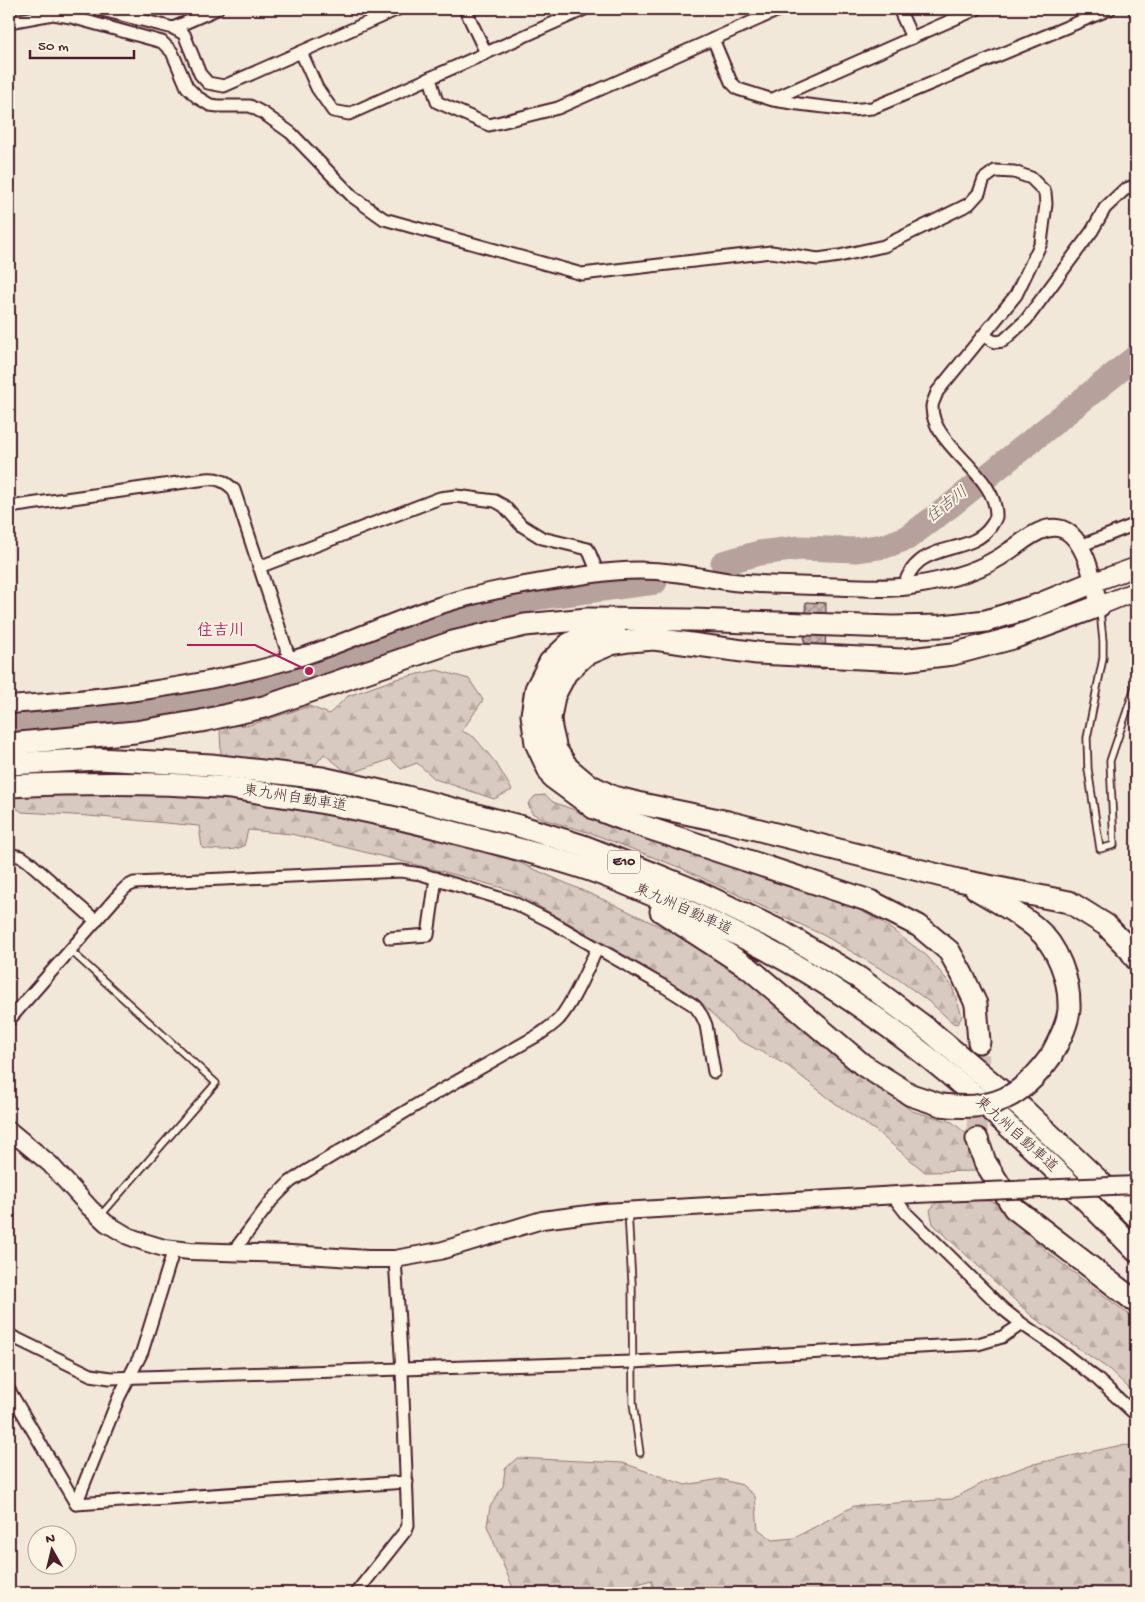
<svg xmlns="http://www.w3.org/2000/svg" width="1145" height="1602" font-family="'Gochi Hand','Klee One',sans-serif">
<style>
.forest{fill:url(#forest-firs);stroke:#917476}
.shadow{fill:#0003}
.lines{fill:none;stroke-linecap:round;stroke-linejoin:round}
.river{stroke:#b6a19c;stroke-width:25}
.building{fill:url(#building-cross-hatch);stroke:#4a1f2b}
.highway-tunnel{stroke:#d0c0b7;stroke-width:21;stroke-dasharray:21 11;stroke-linecap:butt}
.lane-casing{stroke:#4a1f2b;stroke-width:9}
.street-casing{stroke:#4a1f2b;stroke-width:15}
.secondary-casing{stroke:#4a1f2b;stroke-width:20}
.primary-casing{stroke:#4a1f2b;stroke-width:21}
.highway-casing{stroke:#4a1f2b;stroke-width:25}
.lane{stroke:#fcf5e5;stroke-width:5.5}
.street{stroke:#fcf5e5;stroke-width:11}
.secondary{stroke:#fcf5e5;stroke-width:16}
.primary{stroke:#fcf5e5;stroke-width:18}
.highway{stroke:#fcf5e5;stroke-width:21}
.secondary-bridge-casing{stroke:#4a1f2b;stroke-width:20;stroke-linecap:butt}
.highway-bridge-casing{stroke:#4a1f2b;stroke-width:25;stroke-linecap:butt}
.secondary-bridge{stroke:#fcf5e5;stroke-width:16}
.highway-bridge{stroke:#fcf5e5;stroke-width:21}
.labels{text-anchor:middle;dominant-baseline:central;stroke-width:4;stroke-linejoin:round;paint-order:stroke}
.shield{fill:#fcf5e5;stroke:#7f5f63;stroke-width:1}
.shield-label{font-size:14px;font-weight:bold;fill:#4a1f2b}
.street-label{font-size:15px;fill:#4a1f2b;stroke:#fcf5e5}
.water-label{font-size:16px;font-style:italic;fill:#704c53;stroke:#fcf5e5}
.leader{fill:none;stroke:#c2185b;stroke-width:2}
.callout-dot{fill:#c2185b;stroke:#fcf5e5;stroke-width:2}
.callout-label{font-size:16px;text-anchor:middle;font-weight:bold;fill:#c2185b;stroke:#fcf5e5;stroke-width:4;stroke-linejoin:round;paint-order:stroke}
</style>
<defs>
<pattern id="forest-firs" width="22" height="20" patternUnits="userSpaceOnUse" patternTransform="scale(1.25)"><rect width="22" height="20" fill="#d8cac0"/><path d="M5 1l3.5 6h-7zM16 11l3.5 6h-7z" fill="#bbada5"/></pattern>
<pattern id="building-cross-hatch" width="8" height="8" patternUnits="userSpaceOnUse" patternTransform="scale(1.25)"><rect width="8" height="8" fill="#c7b6af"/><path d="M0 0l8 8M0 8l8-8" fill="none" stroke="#a4938f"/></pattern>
</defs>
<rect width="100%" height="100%" fill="#f1e8da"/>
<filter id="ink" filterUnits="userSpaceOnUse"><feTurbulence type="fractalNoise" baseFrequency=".02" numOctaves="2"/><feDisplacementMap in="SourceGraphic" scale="10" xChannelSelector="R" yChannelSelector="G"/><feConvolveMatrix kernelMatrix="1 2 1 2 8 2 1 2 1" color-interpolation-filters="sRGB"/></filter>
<g filter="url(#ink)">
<g class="forest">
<polygon points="437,670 469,679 483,700 462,731 474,737 496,763 512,790 494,799 435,779 417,763 401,769 391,759 349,774 324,754 315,765 234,758 221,755 220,726 250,725 309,706 329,714 348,696 396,679"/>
<path d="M 9,792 L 213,793 L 317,811 L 493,854 L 520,863 L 611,903 L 730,960 L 869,1079 L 912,1111 L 952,1122 L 968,1135 L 975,1155 L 976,1171 L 925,1172 L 876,1131 L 835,1103 L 788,1066 L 737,1039 L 698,999 L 609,946 L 510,890 L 441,871 L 291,834 L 248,830 L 244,846 C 231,852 216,850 202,848 L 199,826 L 89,816 L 22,812 L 15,807 L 9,808 Z"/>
<polygon points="545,795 553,802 577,811 826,894 879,920 927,956 952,986 962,1016 958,1024 953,1023 932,1004 898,979 825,936 681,868 591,833 542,819 532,813 528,804 535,796"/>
<polygon points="948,1199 990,1201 1002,1206 1047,1252 1136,1320 1136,1395 1110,1370 1033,1317 933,1224 930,1210 937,1202"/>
<polygon points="1122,1445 1136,1446 1136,1593 642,1593 654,1589 651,1580 610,1593 517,1593 513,1588 487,1526 490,1507 503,1486 505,1469 517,1458 623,1463 685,1485 720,1479 742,1485 755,1496 758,1529 773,1540 794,1538 854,1506 952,1499 985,1482 1029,1465"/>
</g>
<polygon class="shadow" points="806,603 824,668 822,670 802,669 804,605"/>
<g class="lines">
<g class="river">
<polyline points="723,563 759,553 800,548 856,550 885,546 907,538 950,506 1136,357"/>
<polyline points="9,721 174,702 240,691 309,671 394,639 466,615 540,597 655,582"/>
</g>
</g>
<polygon class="building" points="806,602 826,603 825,669 804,667"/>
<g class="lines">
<polyline class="highway-tunnel" points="977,1139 979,1042"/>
<g class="lane-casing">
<g id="lane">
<polyline points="1100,611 1103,641 1103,658 1087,738 1088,769 1100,849 1114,845 1110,761 1136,684"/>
<polyline points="70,950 216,1083 101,1215"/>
<polyline points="628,1211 632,1283 633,1403 640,1453"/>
</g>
</g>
<g class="street-casing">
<g id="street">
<polyline points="98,9 173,28 184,34 200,74 208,83 224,86 398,9"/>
<polyline points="465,9 486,53"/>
<polyline points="899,9 912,38"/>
<polyline points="1134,9 1136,13"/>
<path d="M 9,22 L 53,14 L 71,17 L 162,42 L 172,52 L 187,87 L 197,97 L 210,105 L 218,106 L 250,106 L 263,113 L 291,133 L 353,197 L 384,219 L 582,274 L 771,252 L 818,259 L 839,256 L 884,246 L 969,204 L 979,193 L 984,179 L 995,171 L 1014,172 L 1031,178 L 1045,192 L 1046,204 L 1041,243 L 1016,295 L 937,392 C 936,397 932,402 932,407 C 932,447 998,474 996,517 C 995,520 993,523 991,526 C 975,550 940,545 920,561 C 911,568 907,577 903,587"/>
<polyline points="173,28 217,9"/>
<polyline points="713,39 731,82 738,89 773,100 799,104 850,110 872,108 1110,9"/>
<polyline points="301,52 317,88 333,111 349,114 585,9"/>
<polyline points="430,78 437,102 489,125 558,108 781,9"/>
<polyline points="773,99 977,9"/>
<polyline points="984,336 995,342 1003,341 1026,320 1092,231 1105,208 1124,190 1136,185"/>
<path d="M 9,507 L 206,479 C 218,478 225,481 234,490 L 290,660"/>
<polyline points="1080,546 1136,524"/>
<polyline points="259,567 440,498 456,496 495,501 504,506 521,525 542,538 588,549 598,573"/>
<polyline points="9,854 22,857 29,862 96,921"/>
<polyline points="390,938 428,935 436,878"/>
<polyline points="9,1020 121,892 126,887 134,883 401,871 421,874 512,902 550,921 665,987 695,1006 702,1016 706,1025 714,1072"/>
<polyline points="892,1195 906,1213 1003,1309 1022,1324 1057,1348 1096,1378 1136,1415"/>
<path d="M 233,1252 L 272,1200 L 290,1182 L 302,1174 L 433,1095 L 540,1034 C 547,1029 553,1025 559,1019 C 573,1003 587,969 597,949"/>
<polyline points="9,1335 91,1375 110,1378 633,1362 978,1344 1002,1337 1022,1324"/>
<polyline points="9,1390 76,1504 407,1482"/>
<polyline points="76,1504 119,1397 142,1352 174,1249"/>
<polyline points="356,1593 406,1530 408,1525 402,1370 395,1259"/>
</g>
</g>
<g class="secondary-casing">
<g id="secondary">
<path d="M 9,705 C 103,698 197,687 288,661 C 337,647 383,624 432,608 C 484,590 539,582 593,574 C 620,570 648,569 675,573 C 695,575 714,580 733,582 C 763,585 792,585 822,586 C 851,587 881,590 910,586 C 944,581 981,572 1009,551 C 1024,541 1043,523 1062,529 C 1086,538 1094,584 1099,606"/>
<polyline points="9,1130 50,1164 90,1208 106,1223 128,1236 144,1242 164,1248 190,1251 291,1254 368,1259 395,1259 440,1251 542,1220 604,1212 915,1194"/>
</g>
</g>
<g class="primary-casing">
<g id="primary">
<polyline points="1094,582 1136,567"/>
<polyline points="1099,606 1136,591"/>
</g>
</g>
<g class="highway-casing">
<g id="highway">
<polyline points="1099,606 1013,638 953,654 902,660 757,653 654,639 629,641 611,644 585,655 566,673 554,696 550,718 551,728 556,750 568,768 587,784 613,797 637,803 728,822 958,880 1069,902 1106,925 1130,950 1136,959"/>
<polyline points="615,628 595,630 569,644 550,662 536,689 532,715 536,743 552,777 594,808 633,823 870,901 919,926 949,951 962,974 976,1004 979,1042"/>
<polyline points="9,744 135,732 201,721 264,707 453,642 525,625 588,619 692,620 892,627 943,626 986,621 1035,606 1094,582"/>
<polyline points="9,764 98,759 211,765 322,778 407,797 519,826 583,846 642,869 696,891 782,932 859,978 930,1031 1024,1110 1136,1216"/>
<path d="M 9,786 C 78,783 149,782 218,787 C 237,788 256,792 275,795 C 334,803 391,816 449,831 C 496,844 544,854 590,870 C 616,879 641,890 666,901 C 715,923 762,945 808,973 C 931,1047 1037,1149 1136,1251"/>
<path d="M 976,889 C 996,901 1017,912 1035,927 C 1058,946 1070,980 1069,1009 C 1068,1025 1058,1042 1051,1056"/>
<polyline points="661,911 749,968 863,1065 911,1095 941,1105"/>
<polyline points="977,1139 985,1162 1014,1208 1136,1302"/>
</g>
</g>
<use href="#lane" class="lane"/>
<use href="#street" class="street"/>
<use href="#secondary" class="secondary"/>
<use href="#primary" class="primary"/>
<use href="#highway" class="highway"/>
<g class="secondary-bridge-casing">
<polyline id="secondary-bridge" points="915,1194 1136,1185"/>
</g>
<g class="highway-bridge-casing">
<path id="highway-bridge" d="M 941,1105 C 993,1112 1022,1097 1051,1056"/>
</g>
<use href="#secondary-bridge" class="secondary-bridge"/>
<use href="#highway-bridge" class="highway-bridge"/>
</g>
</g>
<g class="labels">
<rect class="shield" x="608" y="850.5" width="32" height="23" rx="4"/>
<g class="shield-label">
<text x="624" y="862">E10</text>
</g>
<g class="street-label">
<text transform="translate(295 799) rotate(9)">東九州自動車道</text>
<text transform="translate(683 910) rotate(24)">東九州自動車道</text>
<text transform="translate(1016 1135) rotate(42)">東九州自動車道</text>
</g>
<g class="water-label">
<text transform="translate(948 506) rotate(-38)">住吉川</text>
</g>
</g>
<path class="leader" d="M309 671L255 645H187"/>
<circle class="callout-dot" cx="309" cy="671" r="5"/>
<g class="callout-label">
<text x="221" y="635">住吉川</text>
</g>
<rect width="1145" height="1602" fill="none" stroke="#fcf5e5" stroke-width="30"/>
<rect x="15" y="15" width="1115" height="1572" fill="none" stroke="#4a1f2b" stroke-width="2" filter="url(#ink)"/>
<g transform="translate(52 1550) rotate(352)"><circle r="24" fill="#fcf5e5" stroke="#b59f9b"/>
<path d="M0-4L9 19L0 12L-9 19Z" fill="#4a1f2b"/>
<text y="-8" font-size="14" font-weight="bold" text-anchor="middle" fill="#4a1f2b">N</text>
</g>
<path d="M30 50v8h104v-8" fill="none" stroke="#4a1f2b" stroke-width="2.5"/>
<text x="38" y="50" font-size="15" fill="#4a1f2b" stroke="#fcf5e5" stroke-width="4" paint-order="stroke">50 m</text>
</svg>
